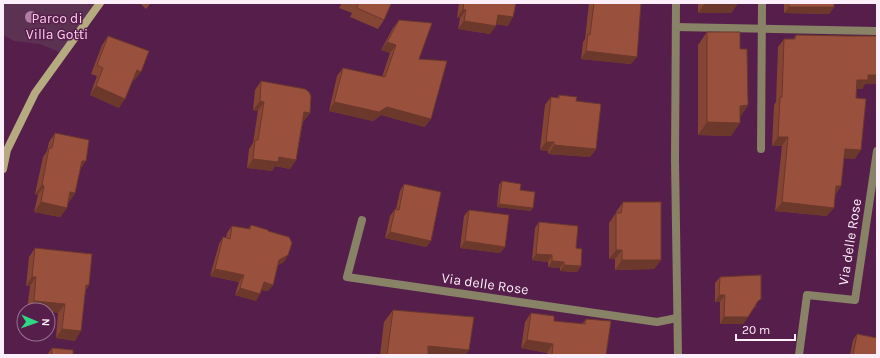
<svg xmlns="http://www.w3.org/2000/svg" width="880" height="358" font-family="Karla,sans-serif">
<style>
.green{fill:#5c3252}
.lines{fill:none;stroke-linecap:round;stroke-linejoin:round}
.street{stroke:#888267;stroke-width:8}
.secondary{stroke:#b6ab80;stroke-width:8}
.tree{fill:#b17da5}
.wall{fill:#844534}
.shaded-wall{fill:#6b382b}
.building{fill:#99503d;stroke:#6b382b}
.labels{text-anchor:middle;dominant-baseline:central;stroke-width:3;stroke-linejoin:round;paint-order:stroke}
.park-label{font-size:14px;fill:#fbcbee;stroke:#561e4b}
.street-label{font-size:14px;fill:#fdeff9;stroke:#561e4b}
</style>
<rect width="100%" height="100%" fill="#561e4b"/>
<polygon class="green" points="3,3 103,3 64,54 40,44 14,41 3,35"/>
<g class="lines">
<g class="street">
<polyline points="676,3 675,160 678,355"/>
<polyline points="676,27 877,31"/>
<polyline points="761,149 762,3"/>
<polyline points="362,220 347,277 657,322 677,318"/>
<polyline points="799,355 807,295 855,300 877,151"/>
</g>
<polyline class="secondary" points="3,169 7,150 35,93 100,3"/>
</g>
<circle class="tree" cx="31" cy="17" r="6"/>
<g class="wall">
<polygon points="140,3 151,3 146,9"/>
<polygon points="342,3 388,3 384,20 378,29 350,17 352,13 339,8"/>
<polygon points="459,3 516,3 508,26 496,24 490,34 458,29 460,18 457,18"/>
<polygon points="589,3 641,3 631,64 581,59 583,42 585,39"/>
<polygon points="698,3 738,3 731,13 698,13"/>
<polygon points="784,3 834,3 834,7 829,14 784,13"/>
<polygon points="399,20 419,59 425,127 381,115 373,121 329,111 337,76 343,68 382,77 390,53 381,50 393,28"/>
<polygon points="707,32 740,49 748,105 740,117 731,136 698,135 698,45"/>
<polygon points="796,35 848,36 877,36 877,84 865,84 862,89 856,89 855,159 844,158 841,186 835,195 827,216 775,211 782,146 772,146 774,105 776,102 778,47 784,39 793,39"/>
<polygon points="108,36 134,81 133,80 119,108 90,95 97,76 91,74 102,45"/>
<polygon points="261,81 310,113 303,122 296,160 290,169 275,166 272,171 247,168 249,149 253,143 258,111 253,110 255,90"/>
<polygon points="559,95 576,101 596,149 590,157 548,154 548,151 540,150 545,105 551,97 557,98"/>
<polygon points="55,133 80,170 75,193 69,202 68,202 67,208 60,217 34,212 38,195 35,194 43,157 47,151 49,142"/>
<polygon points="502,181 531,211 497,207 499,185"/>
<polygon points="404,184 431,241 426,247 385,238 390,216 395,209 396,209 400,191"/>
<polygon points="623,202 661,260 654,269 615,270 615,259 609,259 609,223 616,213 616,212"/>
<polygon points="469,210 505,247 500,253 460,248 464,216"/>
<polygon points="539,222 576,248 581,266 577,272 560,271 560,268 548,267 548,262 532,260 535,228"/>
<polygon points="251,225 268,231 288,255 284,262 278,265 273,285 268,291 261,290 256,301 235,295 239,282 210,276 219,244 223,237 226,238 227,233 232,226 248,229"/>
<polygon points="35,248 89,285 86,290 75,341 56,338 58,313 48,310 27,310 30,286 26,286 29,257"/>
<polygon points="720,277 757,306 755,307 743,324 720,324 720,302 715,302 715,283"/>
<polygon points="393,310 469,350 465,355 380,355 384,322"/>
<polygon points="531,313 554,321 582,324 586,319 606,355 547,355 547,353 521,348 525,322"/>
<polygon points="857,334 877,355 850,355 853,340"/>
<polygon points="52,348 73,355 47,355"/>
</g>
<g class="shaded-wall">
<polygon points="705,3 738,3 731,13 698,13"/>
<polygon points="789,7 834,7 829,14 784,13"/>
<polygon points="463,9 466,10 460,18 457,18"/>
<polygon points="498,15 513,17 508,26 492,23"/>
<polygon points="464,21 496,26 490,34 458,29"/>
<polygon points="387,42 396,45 390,53 381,50"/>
<polygon points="586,51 637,57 631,64 581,59"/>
<polygon points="137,70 141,72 134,81 131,79"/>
<polygon points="868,75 877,75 877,84 865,84 862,89 851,89 857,80"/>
<polygon points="96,86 125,99 119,108 90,95"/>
<polygon points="260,101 264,102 258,111 253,110"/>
<polygon points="334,102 387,107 431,119 425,127 381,115 373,121 329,111"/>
<polygon points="748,105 739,118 740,106"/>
<polygon points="304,112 310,113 303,122 298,121"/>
<polygon points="707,122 740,123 731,136 698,135"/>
<polygon points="778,137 788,137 782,146 772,146"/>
<polygon points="546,142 554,142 548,151 540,150"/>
<polygon points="554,145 596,149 590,157 548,154"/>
<polygon points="845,149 861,150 855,159 839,158"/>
<polygon points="279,157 296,160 290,169 275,166 272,171 247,168 253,159"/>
<polygon points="82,161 86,161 80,170"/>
<polygon points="42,185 44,186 38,195 35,194"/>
<polygon points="836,186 841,186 835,195 829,195"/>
<polygon points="70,192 75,193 69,202 64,201"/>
<polygon points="41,202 67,208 60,217 34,212"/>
<polygon points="782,202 834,208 827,216 775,211"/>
<polygon points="499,204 533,208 531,211 497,207"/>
<polygon points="390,232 431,241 426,247 385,238"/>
<polygon points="465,241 505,247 500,253 460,248"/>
<polygon points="616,250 622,250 615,259 609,259"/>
<polygon points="536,254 552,255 548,262 532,260"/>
<polygon points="288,255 284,262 274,267 279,260"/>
<polygon points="622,260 661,260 654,269 615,270"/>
<polygon points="552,261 564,262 560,268 548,267"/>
<polygon points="564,265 581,266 577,272 560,271"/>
<polygon points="215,269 244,275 239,282 210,276"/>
<polygon points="32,277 36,277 30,286 26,286"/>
<polygon points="264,282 273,285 268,291 259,289"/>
<polygon points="86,285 89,285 83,294"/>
<polygon points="240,288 260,294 256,301 235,295"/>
<polygon points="719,295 725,295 720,302 715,302"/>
<polygon points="34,301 65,304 58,313 48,312 48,310 27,310"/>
<polygon points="724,317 748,317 743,324 720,324"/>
<polygon points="62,329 81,331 75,341 56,338"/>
<polygon points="527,340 553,344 547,353 521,348"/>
<polygon points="428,346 469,350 465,355 422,355"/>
</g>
<g class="building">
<polygon points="356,3 388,3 391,4 384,20 357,8 358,4"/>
<polygon points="464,3 516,3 513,17 498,15 496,26 464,21 466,10 463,9"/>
<polygon points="594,3 641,3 637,57 586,51 588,34 590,35"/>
<rect x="789" y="3" width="45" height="4"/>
<polygon points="399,20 432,23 419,59 447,61 431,119 387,107 379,112 334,102 343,68 385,77 396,45 387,42"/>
<polygon points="707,32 740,32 740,49 747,49 748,105 740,106 740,123 707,122"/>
<polygon points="796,35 848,36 877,36 877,75 868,75 868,80 857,80 856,98 866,99 861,150 845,149 841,186 836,186 834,208 782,202 788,137 778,137 780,97 782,97 784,39 795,39"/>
<polygon points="108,36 149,51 141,72 137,70 125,99 96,86 103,68 97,65"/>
<polygon points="261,81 305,89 309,92 311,96 310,113 304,112 296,160 279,157 278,162 253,159 255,140 258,140 264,102 260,101"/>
<polygon points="559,95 577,97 576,101 601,104 596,149 554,145 554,142 546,142 551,97 559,98"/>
<polygon points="55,133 89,140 86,161 82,161 75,193 70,192 67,208 41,202 44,186 42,185 49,148 52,148"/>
<polygon points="502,181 521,184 520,190 535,192 533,208 499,204"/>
<polygon points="404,184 441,192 431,241 390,232 395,209 399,210"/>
<polygon points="623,202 661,202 661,260 622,260 622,250 616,250 616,213 621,213"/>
<polygon points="469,210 509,215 505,247 465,241"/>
<polygon points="539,222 578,226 576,248 582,249 581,266 564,265 564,262 552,261 552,255 536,254"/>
<polygon points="251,225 268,230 268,231 289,237 292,243 288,255 279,260 273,285 264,282 260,294 240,288 244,275 215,269 223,237 230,239 232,226 250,229"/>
<polygon points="35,248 92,254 89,285 86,285 81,331 62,329 65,304 34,301 36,277 32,277"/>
<polygon points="761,275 761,299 758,301 748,317 724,317 725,295 719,295 720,277"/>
<polygon points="393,310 474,317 469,350 428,346 428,355 387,355"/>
<polygon points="531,313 554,316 554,321 585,324 586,319 611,321 606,355 552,355 553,344 527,340"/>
<polygon points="857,334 877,338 877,355 853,355"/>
<polygon points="52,348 73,350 73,355 52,355"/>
</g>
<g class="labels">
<g class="park-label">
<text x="57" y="18">Parco di<tspan x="57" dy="16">Villa Gotti</tspan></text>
</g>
<g class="street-label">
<text transform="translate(850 242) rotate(-81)">Via delle Rose</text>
<text transform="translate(485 284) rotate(8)">Via delle Rose</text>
</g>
</g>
<rect width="880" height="358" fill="none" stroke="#fdeff9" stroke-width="8"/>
<g transform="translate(36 322) rotate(92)"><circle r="19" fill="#561e4b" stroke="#997291"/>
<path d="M0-3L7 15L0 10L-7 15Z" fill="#2cd884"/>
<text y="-6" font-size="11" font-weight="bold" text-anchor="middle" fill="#fdeff9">N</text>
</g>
<path d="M736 334v6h59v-6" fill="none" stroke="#fdeff9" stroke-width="2"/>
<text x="742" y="334" font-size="12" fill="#fdeff9" stroke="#561e4b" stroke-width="3" paint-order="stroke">20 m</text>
</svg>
